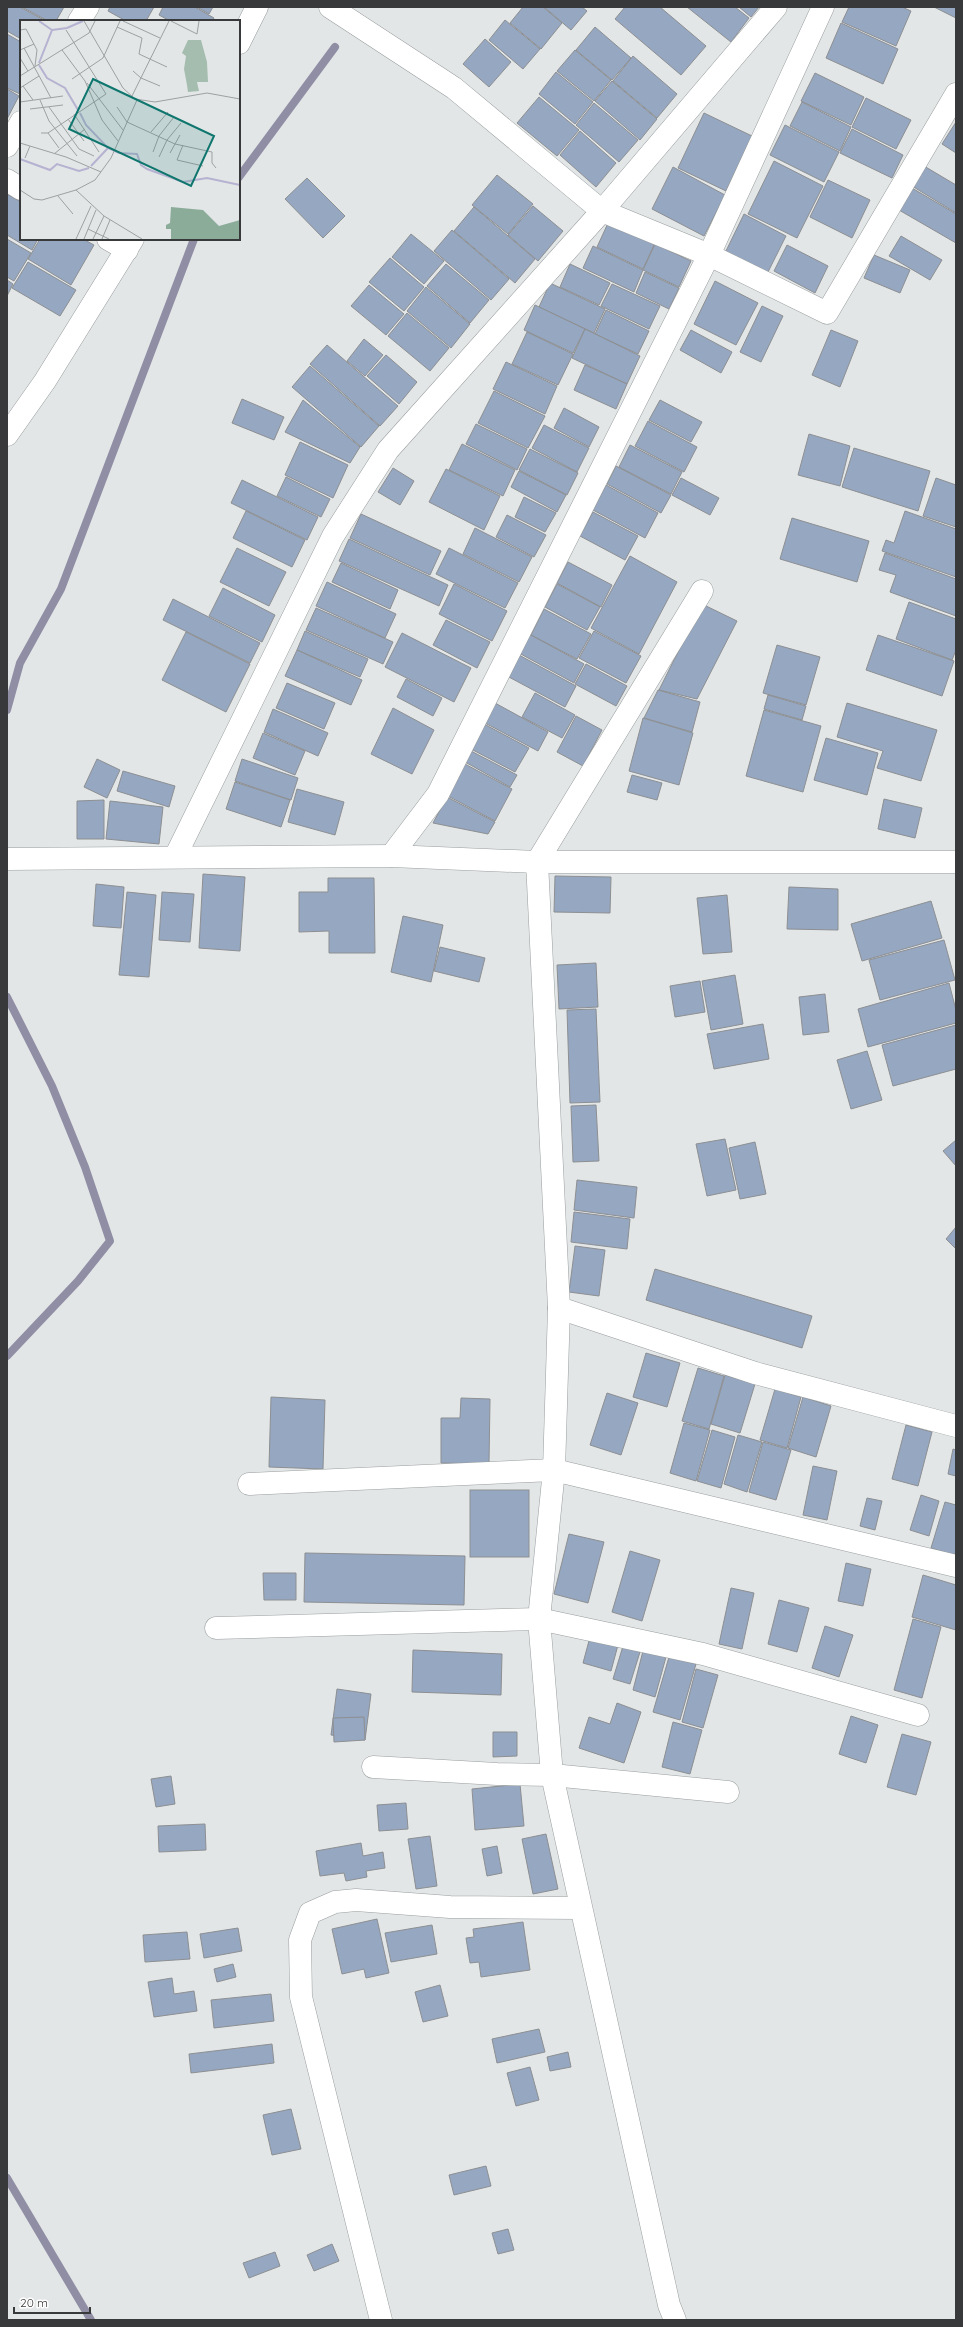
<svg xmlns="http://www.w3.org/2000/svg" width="963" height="2327" font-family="Quicksand,sans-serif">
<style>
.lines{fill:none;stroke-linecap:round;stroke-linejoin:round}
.stream{stroke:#908ea4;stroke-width:8}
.building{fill:#95a7c1;stroke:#8d8f92}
.minor-casing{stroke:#9a9e9f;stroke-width:23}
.minor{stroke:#fff;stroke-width:22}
.inset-river{fill:none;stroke:#b6b2d1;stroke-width:2}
.inset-road{fill:none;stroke:#9ea1a2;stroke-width:1}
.view{fill:#0f766e;fill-opacity:0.15;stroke:#0f766e;stroke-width:2}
.inset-edge{fill:none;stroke:#38393a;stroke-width:2}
</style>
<rect width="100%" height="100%" fill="#e2e6e7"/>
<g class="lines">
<g class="stream">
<polyline points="239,177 335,47"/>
<polyline points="7,710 20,663 61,589 194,239"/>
<polyline points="7,997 52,1086 85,1167 110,1241 78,1281 7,1356"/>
<polyline points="7,2178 91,2320"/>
</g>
</g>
<g class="building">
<polygon points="7,7 20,7 46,21 21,21 21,39 7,31"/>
<polygon points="22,7 64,7 56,21 48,21"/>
<polygon points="110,7 154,7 146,21 126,21 108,11"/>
<polygon points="163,7 195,7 214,18 212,21 170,21 159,15"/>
<polygon points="197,7 213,7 209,14"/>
<polygon points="523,7 543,7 562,23 541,49 510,23"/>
<polygon points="544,7 582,7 587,11 571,30"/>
<polygon points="625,7 660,7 706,46 681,75 615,19"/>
<polygon points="687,7 735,7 749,18 731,42"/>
<polygon points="739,7 759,7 751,17"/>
<polygon points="849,7 902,7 911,11 896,46 842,22"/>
<polygon points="934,7 956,7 956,18"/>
<polygon points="505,20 540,49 523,69 489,40"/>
<polygon points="841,23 898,49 883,84 826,58"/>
<polygon points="595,27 631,58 612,80 576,50"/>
<polygon points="7,34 21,42 20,94 7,88"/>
<polygon points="485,39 511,62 489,87 463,64"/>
<polygon points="575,50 611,80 594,101 557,71"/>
<polygon points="633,56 677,94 657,118 613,81"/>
<polygon points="556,72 593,102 575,124 539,94"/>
<polygon points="815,73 864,97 851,125 801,101"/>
<polygon points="612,81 657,119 640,140 595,101"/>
<polygon points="7,89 19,96 7,119"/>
<polygon points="539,97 579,130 557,156 517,123"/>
<polygon points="866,98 911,120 896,149 852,127"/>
<polygon points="802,102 851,127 840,151 790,126"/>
<polygon points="594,103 638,140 619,162 576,125"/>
<polygon points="704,113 752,136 726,191 678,168"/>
<polygon points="956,122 956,153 942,144"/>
<polygon points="785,125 839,152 824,182 770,155"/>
<polygon points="852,129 903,155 892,178 840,153"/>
<polygon points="580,131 616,163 596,187 560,155"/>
<polygon points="774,161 823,186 797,238 748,214"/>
<polygon points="924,166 956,185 956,213 912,186"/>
<polygon points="673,167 725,195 704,236 652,209"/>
<polygon points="497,175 533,204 508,234 472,205"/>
<polygon points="307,178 345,216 323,238 285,199"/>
<polygon points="828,180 870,200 852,238 810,217"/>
<polygon points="912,188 956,214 956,243 899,210"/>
<polygon points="7,194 21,202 21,239 38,239 32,250 7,235"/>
<polygon points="533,206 563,231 538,261 508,235"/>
<polygon points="474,207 535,259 515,283 454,231"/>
<polygon points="744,214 786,236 767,274 725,253"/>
<polygon points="609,221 655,243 643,269 597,247"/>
<polygon points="452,230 509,279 491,300 434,251"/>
<polygon points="411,234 444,261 424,284 392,257"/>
<polygon points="901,236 942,260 930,280 889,256"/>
<polygon points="7,239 31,253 14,281 7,277"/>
<polygon points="40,239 83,239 94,245 71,285 28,259"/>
<polygon points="655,244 691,261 679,287 643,270"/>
<polygon points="787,245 828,266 815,293 774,271"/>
<polygon points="593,246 643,270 634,292 583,268"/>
<polygon points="874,255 910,270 900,293 864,278"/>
<polygon points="390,258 424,287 404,311 369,282"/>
<polygon points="28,262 76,290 60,316 12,288"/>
<polygon points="446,264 489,300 470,323 427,286"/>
<polygon points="570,264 610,283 599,305 560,287"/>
<polygon points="645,272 679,288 669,309 636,293"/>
<polygon points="7,280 13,284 7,296"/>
<polygon points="715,281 758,303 736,345 694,324"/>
<polygon points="550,283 605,309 594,333 539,307"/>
<polygon points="612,284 660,306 649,329 601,306"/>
<polygon points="369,285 404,314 386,335 351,306"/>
<polygon points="426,287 470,324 451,348 407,311"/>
<polygon points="535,305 585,329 573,353 524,330"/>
<polygon points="762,306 783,316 761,362 740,352"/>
<polygon points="606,310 649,331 638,354 595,334"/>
<polygon points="407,313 449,348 430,371 388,336"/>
<polygon points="585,329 640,356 627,384 572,358"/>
<polygon points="691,330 732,352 721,373 680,350"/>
<polygon points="831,330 858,341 840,387 812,375"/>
<polygon points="527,332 573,354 558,385 512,364"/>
<polygon points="364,339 383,355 365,376 347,361"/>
<polygon points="327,345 398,406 380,426 310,364"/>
<polygon points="386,355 417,382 399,404 367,376"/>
<polygon points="506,362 557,386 545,414 493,389"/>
<polygon points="585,365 627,384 616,409 574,390"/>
<polygon points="310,366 379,426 361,447 292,387"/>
<polygon points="494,391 545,416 528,448 478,423"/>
<polygon points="242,399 284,417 274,440 232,423"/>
<polygon points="303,400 360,447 350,463 285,432"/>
<polygon points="660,400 702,422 691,442 649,420"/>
<polygon points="564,408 599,427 589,447 554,428"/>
<polygon points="648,421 697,447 684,472 635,446"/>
<polygon points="476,424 527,449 517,470 466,444"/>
<polygon points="544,425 589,448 577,472 532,448"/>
<polygon points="809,434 850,446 840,486 798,475"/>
<polygon points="300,442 348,465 333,498 285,475"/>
<polygon points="462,444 515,470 503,496 449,470"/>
<polygon points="630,445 682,472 671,494 619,467"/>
<polygon points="854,448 930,471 918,511 842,487"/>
<polygon points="530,449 578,473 567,495 519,470"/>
<polygon points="616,466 671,495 661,513 607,484"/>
<polygon points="393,468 414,481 400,505 378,492"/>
<polygon points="446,469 500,496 484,530 429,502"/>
<polygon points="519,471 566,495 557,512 511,487"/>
<polygon points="286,477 330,499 321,517 277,496"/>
<polygon points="681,478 719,498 710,515 672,495"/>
<polygon points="936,478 956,485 956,527 923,516"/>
<polygon points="242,480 318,517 307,540 231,503"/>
<polygon points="606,485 658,513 645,538 593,510"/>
<polygon points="524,497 556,513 545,532 515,517"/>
<polygon points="246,511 305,540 292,567 233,538"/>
<polygon points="905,511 956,529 956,577 882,551 886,540 894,543"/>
<polygon points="593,512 638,536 625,560 580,536"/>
<polygon points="361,514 441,551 430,575 350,538"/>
<polygon points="507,515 546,535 534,557 496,537"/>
<polygon points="792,518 869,541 857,582 780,559"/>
<polygon points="475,528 532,557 519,582 463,554"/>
<polygon points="349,539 448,585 439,606 339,561"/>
<polygon points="237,548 286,572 269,606 220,582"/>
<polygon points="449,548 518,583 505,608 436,574"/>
<polygon points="885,553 956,579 956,616 890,592 896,575 879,570"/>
<polygon points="630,556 677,582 639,654 591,628"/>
<polygon points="568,562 612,585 601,607 557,583"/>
<polygon points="341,563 398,590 390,609 332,582"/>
<polygon points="327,582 396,614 385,638 316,606"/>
<polygon points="454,584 507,611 492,641 439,614"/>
<polygon points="557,584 600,607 587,630 545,607"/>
<polygon points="223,588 275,615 262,642 209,616"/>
<polygon points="173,599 260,643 250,663 163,620"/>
<polygon points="909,602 956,619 956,650 952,660 896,639"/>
<polygon points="702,604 737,621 697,699 659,690"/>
<polygon points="316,608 393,642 383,664 306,630"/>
<polygon points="544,609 591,634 577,659 531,635"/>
<polygon points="446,620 490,642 477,668 433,645"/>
<polygon points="305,631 368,659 360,677 297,650"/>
<polygon points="594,631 641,656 626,683 579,658"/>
<polygon points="186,632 250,664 226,712 162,680"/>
<polygon points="402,633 471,668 454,702 385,667"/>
<polygon points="529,634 584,664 574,683 519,653"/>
<polygon points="878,635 954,661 942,696 866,670"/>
<polygon points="777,645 820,657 806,705 763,693"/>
<polygon points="297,650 362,680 351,705 285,676"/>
<polygon points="519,655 576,686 565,707 507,676"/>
<polygon points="586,664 627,686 616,706 575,684"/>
<polygon points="406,679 442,698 433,716 397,697"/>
<polygon points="287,683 335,703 324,729 276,708"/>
<polygon points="658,690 700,702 692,732 644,718"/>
<polygon points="535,693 575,715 562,738 522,717"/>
<polygon points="768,695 806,706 802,720 764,709"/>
<polygon points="495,703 548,732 538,751 485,723"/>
<polygon points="847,703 937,730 921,781 877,768 883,751 837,737"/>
<polygon points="393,708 434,730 412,774 371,754"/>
<polygon points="273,709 328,733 318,756 264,732"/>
<polygon points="764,710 821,726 803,792 746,776"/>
<polygon points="576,716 602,730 583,766 557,752"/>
<polygon points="643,718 693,733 679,785 629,771"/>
<polygon points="484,724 529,748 515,772 471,749"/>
<polygon points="263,733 305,751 295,775 253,758"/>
<polygon points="826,738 878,753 867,795 814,780"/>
<polygon points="471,751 517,775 510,787 465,762"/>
<polygon points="97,759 120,770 107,798 84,787"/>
<polygon points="242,759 298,778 291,800 235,781"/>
<polygon points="463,763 512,789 495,821 446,795"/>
<polygon points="123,771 175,786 169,807 117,791"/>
<polygon points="632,775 662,783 657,800 627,792"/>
<polygon points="235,782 290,800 281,827 226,809"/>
<polygon points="297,789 344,802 335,835 288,822"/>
<polygon points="447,797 495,822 488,834 433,823"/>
<polygon points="884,799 922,808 915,838 878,829"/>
<polygon points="104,800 104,839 77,839 77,801"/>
<polygon points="110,801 163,807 159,844 106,839"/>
<polygon points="203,874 245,877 240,951 199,948"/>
<polygon points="555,876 611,877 610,913 554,912"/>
<polygon points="328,878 374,878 375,953 329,953 329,931 299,932 299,892 328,892"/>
<polygon points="96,884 124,887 121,928 93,926"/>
<polygon points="789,887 838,889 838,930 787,929"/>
<polygon points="127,892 156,895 149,977 119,975"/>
<polygon points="162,892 194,894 190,942 159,940"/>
<polygon points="727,895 732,952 703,954 697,898"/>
<polygon points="931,901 942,938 862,961 851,924"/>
<polygon points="403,916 443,925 431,982 391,972"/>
<polygon points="944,940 955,980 880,1000 869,960"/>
<polygon points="440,947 485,958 479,982 434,971"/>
<polygon points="596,963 598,1007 559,1009 557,965"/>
<polygon points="735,975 743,1024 711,1030 702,981"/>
<polygon points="700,981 705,1012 675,1017 670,986"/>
<polygon points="949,983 956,1010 956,1023 868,1047 858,1009"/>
<polygon points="825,994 829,1032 803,1035 799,997"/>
<polygon points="596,1009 600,1102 570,1103 567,1010"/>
<polygon points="763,1024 769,1059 714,1069 707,1034"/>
<polygon points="956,1025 956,1069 893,1086 882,1045"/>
<polygon points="867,1051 882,1100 851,1109 837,1060"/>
<polygon points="596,1105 599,1161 573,1162 571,1106"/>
<polygon points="725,1139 736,1190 707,1196 696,1144"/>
<polygon points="956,1140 956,1166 943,1151"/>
<polygon points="755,1142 766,1194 740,1199 729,1148"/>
<polygon points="577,1180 637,1187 634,1218 574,1210"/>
<polygon points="574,1212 630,1219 627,1249 571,1242"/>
<polygon points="956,1227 956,1249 946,1239"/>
<polygon points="575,1246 605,1250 599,1296 569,1292"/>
<polygon points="655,1269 812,1316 802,1348 646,1300"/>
<polygon points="646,1353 680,1363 667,1407 633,1397"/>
<polygon points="698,1368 724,1376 709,1429 682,1421"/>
<polygon points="725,1375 755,1384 740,1433 711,1424"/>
<polygon points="775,1389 801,1397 787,1448 760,1440"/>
<polygon points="607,1393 638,1403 621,1455 590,1445"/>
<polygon points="271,1397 325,1400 323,1469 269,1467"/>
<polygon points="803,1397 831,1406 816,1457 788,1448"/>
<polygon points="461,1398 490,1399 489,1464 441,1463 441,1418 460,1418"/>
<polygon points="684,1423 710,1430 696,1481 670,1473"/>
<polygon points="906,1425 932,1432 918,1486 892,1479"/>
<polygon points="712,1430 735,1437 721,1488 697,1481"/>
<polygon points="738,1435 762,1442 747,1492 724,1484"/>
<polygon points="763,1442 791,1450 776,1500 749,1492"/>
<polygon points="953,1449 956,1450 956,1476 948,1474"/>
<polygon points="813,1466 837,1471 827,1520 803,1515"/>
<rect x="470" y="1490" width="59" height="67"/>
<polygon points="921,1495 939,1501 929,1536 910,1530"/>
<polygon points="867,1498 882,1501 875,1530 860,1526"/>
<polygon points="945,1502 956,1505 956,1556 931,1548"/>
<polygon points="569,1534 604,1542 588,1603 554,1594"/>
<polygon points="630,1551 660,1560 642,1621 612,1612"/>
<polygon points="305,1553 465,1556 464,1605 304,1602"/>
<polygon points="846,1563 871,1569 863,1606 838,1601"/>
<polygon points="263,1573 296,1573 296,1600 264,1600"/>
<polygon points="923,1575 956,1585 956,1630 912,1617"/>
<polygon points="731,1588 754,1593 742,1649 719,1644"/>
<polygon points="779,1600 809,1608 797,1652 768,1644"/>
<polygon points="913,1619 941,1627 922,1698 894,1690"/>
<polygon points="825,1626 853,1635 839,1677 812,1668"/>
<polygon points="590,1637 618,1645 611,1671 583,1663"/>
<polygon points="623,1646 640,1652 630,1684 613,1679"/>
<polygon points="413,1650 502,1654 501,1695 412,1692"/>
<polygon points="643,1651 666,1657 655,1697 633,1690"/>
<polygon points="669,1657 696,1664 680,1720 653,1712"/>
<polygon points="696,1669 718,1675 703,1728 682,1722"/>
<polygon points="337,1689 371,1694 365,1740 331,1735"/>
<polygon points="617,1703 641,1712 624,1763 579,1748 589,1717 610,1724"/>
<polygon points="851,1716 878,1725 866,1763 839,1754"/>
<polygon points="364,1717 365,1740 334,1742 333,1718"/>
<polygon points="673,1722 702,1730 690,1774 662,1767"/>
<polygon points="493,1732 517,1732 517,1756 493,1757"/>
<polygon points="902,1734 931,1742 916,1795 887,1787"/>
<polygon points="171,1776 175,1804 156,1807 151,1779"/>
<polygon points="520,1784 524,1826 475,1830 472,1789"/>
<polygon points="406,1803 408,1829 379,1831 377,1805"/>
<polygon points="205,1824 206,1850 159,1852 158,1826"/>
<polygon points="546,1834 558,1889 533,1894 522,1839"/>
<polygon points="430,1836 437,1886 416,1889 408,1839"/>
<polygon points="361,1843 363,1856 383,1852 385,1868 366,1871 367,1877 346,1881 344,1873 320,1876 316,1851"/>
<polygon points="497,1846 502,1873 487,1876 482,1849"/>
<polygon points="377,1919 389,1973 366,1978 364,1969 342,1974 332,1929"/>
<polygon points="523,1922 530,1970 481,1977 479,1962 470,1963 466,1938 474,1937 473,1929"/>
<polygon points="432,1925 437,1954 391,1962 385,1933"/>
<polygon points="238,1928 242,1951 204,1958 200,1934"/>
<polygon points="187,1932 190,1959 145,1962 143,1935"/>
<polygon points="233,1964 236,1977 217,1982 214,1969"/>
<polygon points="172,1978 174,1994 194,1991 197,2011 154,2017 148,1982"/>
<polygon points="440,1985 448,2016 423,2022 415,1992"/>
<polygon points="271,1994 274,2021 214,2028 211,2000"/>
<polygon points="539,2029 545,2052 497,2063 492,2039"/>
<polygon points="272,2044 274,2063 191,2073 189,2054"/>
<polygon points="568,2052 571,2067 550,2071 547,2057"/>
<polygon points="530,2067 539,2100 516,2106 507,2073"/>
<polygon points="291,2109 301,2149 272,2155 263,2115"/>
<polygon points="486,2166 491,2186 454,2195 449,2175"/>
<polygon points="508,2229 514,2250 498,2254 492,2233"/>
<polygon points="332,2244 339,2261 314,2271 307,2255"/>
<polygon points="275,2252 280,2266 249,2278 243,2263"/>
</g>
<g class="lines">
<g class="minor-casing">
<g id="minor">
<polyline points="330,7 454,88 602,211 709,255 827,313 956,94"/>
<polyline points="79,21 88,7"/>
<polyline points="239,43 257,7"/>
<polyline points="7,146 21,122"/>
<polyline points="7,180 21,189"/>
<polyline points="108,239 127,250"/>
<polyline points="7,435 45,381 133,239"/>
<polyline points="391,856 438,794 709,255 823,7"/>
<polyline points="175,857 333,536 388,450 602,211 776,7"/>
<polyline points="7,859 391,856 537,862 956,862"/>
<polyline points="559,1308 755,1373 956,1426"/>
<polyline points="249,1484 554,1470 956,1566"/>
<polyline points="216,1628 539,1619 703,1654 918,1715"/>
<polyline points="373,1767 497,1774 552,1775 728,1792"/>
<polyline points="381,2320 301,1997 300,1940 310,1913 335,1902 356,1900 450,1907 580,1908"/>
<polyline points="675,2320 669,2305 552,1775 539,1619 554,1470 559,1308 537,862 702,591"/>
</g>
</g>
<use href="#minor" class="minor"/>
</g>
<g transform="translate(20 20)">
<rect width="220" height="220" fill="#e2e6e7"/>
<path d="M 151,187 L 183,190 L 199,206 L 220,200 L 220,219 L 151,219 L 151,209 L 146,209 L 146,205 L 150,203 Z" fill="#8cac9a"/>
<path d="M 168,20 L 181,20 L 187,42 L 188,62 L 177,62 L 179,71 L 168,72 L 167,65 L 164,49 L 166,36 L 162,33 Z" fill="#a5bdaf"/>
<path class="inset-river" d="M 32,10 L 47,8 L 63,1M 19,43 L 32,10 L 19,1M 19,45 L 27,58 L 45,68 L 58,90M 60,93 L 66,105 L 88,128 L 99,133 L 117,134 L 121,145 L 127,149 L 163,162 L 187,158 L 220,165M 0,139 L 30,150 L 37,144 L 59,151 L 69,148M 71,146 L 88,128"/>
<path class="inset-road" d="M 64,1 L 103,68 L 115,79 L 135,82 L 187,73 L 220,79M 103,1 L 140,18M 151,1 L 177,14 L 179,1M 97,7 L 122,18 L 119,34 L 147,47M 0,10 L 6,9 L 17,30 L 15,46M 4,28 L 31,78M 0,30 L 14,24M 42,30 L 65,61 L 82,100 L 98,121M 0,38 L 8,51M 113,51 L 121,58 L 140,66M 0,56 L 69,13 L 75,1M 52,59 L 83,38 L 100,1M 67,63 L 103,110M 3,66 L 13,80M 0,68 L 19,56M 112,76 L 149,1M 20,80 L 29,101 L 57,136M 0,82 L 43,76M 29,87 L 59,129 L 74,136M 97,87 L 107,102 L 155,124 L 192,132 L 192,143 L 196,148M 10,89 L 43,85M 54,94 L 79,132M 48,99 L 64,121M 131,112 L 148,92M 21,113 L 28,113 L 86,74 L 46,10M 28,113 L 39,128M 0,123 L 46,137 L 81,152M 163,125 L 157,140 L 183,146M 133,132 L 139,116 L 154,97M 150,133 L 160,115M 34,134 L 65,109M 139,137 L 147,120 L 161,103M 5,138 L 10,126M 0,170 L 14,179 L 22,180 L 56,170 L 75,160 L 91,138 L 117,80M 56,170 L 84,196 L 122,219M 38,176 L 53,194M 68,209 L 89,219M 56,219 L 71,186M 64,219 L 76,190M 73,219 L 84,196M 82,219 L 90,200"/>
<path class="view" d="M 73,59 L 194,116 L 171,166 L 49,109 Z"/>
<rect width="220" height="220" class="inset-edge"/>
</g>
<rect width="963" height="2327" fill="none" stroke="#38393a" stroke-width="16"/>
<path d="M14 2307v6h76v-6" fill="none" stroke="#38393a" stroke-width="2"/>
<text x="20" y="2307" font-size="12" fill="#38393a" stroke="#ffffff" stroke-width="3" paint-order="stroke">20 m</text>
</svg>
